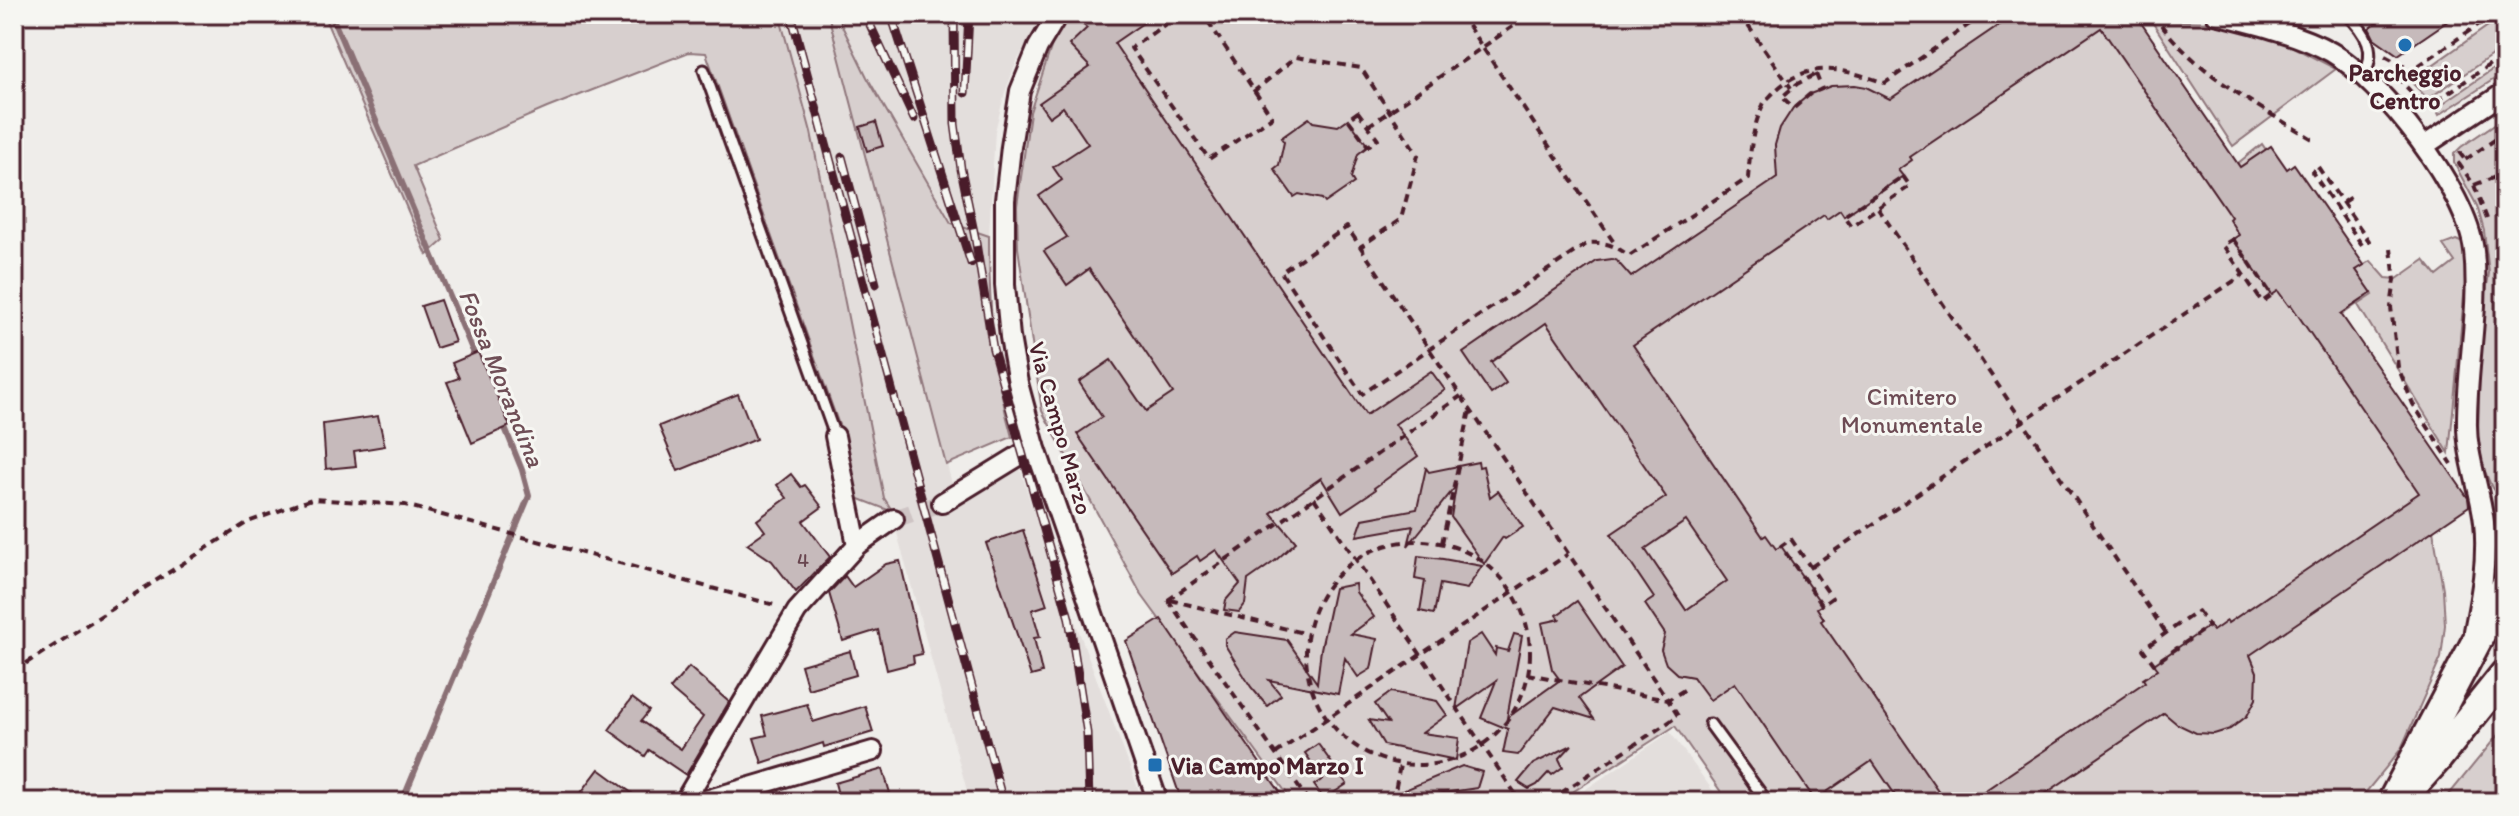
<svg xmlns="http://www.w3.org/2000/svg" width="2519" height="816" font-family="Itim,sans-serif">
<style>
.built{fill:#e3dedc}
.green{fill:#d7cfce;stroke:#90777c;stroke-width:2}
.lines{fill:none;stroke-linecap:round;stroke-linejoin:round}
.stream{stroke:#8a6f74;stroke-width:6}
.building{fill:#c6babb;stroke:#4a1f2b;stroke-width:2;fill-rule:evenodd}
.street-tunnel{stroke:#cec4c4;stroke-width:18;stroke-dasharray:18 9;stroke-linecap:butt}
.lane-casing{stroke:#4a1f2b;stroke-width:15}
.street-casing{stroke:#4a1f2b;stroke-width:24}
.primary-casing{stroke:#4a1f2b;stroke-width:34}
.path{stroke:#4a1f2b;stroke-width:4;stroke-dasharray:8 6;stroke-linecap:butt}
.lane{stroke:#f6f6f2;stroke-width:9}
.street{stroke:#f6f6f2;stroke-width:18}
.primary{stroke:#f6f6f2;stroke-width:28}
.rail-casing{stroke:#4a1f2b;stroke-width:9}
.rail{stroke:#f6f6f2;stroke-width:6;stroke-dasharray:18;stroke-linecap:butt}
.poi-dot{fill:#1f6fb2;stroke:#f6f6f2;stroke-width:3}
.labels{text-anchor:middle;dominant-baseline:central;stroke-width:6;stroke-linejoin:round;paint-order:stroke}
.number-label{font-size:20px;fill:#69464f}
.poi-label{font-size:24px;font-weight:bold;fill:#4a1f2b;stroke:#f6f6f2}
.park-label{font-size:24px;fill:#6d4b54;stroke:#f6f6f2}
.street-label{font-size:24px;fill:#4a1f2b;stroke:#f6f6f2}
.water-label{font-size:26px;font-style:italic;fill:#6f4e56;stroke:#f6f6f2}
</style>
<rect width="100%" height="100%" fill="#efedea"/>
<filter id="ink" filterUnits="userSpaceOnUse"><feTurbulence type="fractalNoise" baseFrequency=".0125" numOctaves="2"/><feDisplacementMap in="SourceGraphic" scale="16" xChannelSelector="R" yChannelSelector="G"/><feConvolveMatrix kernelMatrix="1 2 1 2 8 2 1 2 1" color-interpolation-filters="sRGB"/></filter>
<g filter="url(#ink)">
<g class="built">
<polygon points="779,14 828,14 955,495 1020,467 1031,504 1143,802 970,802 897,533 893,512 884,498 811,132"/>
<polygon points="839,14 1045,14 1017,61 1005,92 995,131 989,236 951,223 867,77 842,26"/>
<polygon points="1670,732 1721,802 1567,802"/>
</g>
<g class="green">
<polygon points="323,14 779,14 811,132 884,498 893,512 857,498 839,425 706,53 689,52 547,108 413,166 444,240 427,255"/>
<path d="M 828,14 L 839,14 L 842,26 L 867,77 L 951,223 L 989,236 C 989,305 993,371 1012,437 L 946,465 Z"/>
<polygon points="1071,14 2128,14 2233,167 2262,144 2367,297 2339,317 2465,505 2433,530 2443,589 2445,625 2441,658 2401,749 2358,802 1728,802 1675,726 1557,802 1293,802 1141,594 1042,411 1018,248 1017,206 1030,112 1057,29"/>
<polygon points="2147,14 2157,14 2168,21 2226,22 2277,39 2336,69 2233,146"/>
<polygon points="2505,14 2505,46 2428,99 2410,81"/>
<polygon points="2505,61 2505,72 2439,115 2436,108"/>
<polygon points="2505,117 2505,504 2492,488 2483,467 2478,437 2481,324 2489,273 2484,231 2477,206 2454,163 2454,154 2461,147"/>
<polygon points="2456,240 2465,244 2468,254 2449,453 2358,305 2373,295 2356,270 2371,261 2386,278 2397,279 2424,260 2437,276 2455,262 2443,245"/>
<polygon points="2505,726 2505,786 2492,802 2443,802"/>
</g>
<g class="lines">
<g class="stream">
<polyline points="331,14 477,361"/>
<polyline points="402,802 529,496 522,470 503,423"/>
</g>
</g>
<g class="building">
<polygon points="1070,14 1156,14 1114,43 1366,415 1431,371 1445,390 1395,424 1418,456 1374,488 1375,490 1342,512 1321,478 1271,513 1296,542 1275,561 1248,580 1245,604 1239,612 1224,610 1226,600 1240,584 1216,550 1200,561 1197,556 1172,573 1077,434 1102,417 1079,382 1111,360 1146,411 1173,393 1089,269 1067,285 1044,251 1067,237 1039,196 1062,180 1053,167 1088,144 1063,107 1049,117 1039,103 1090,67 1069,45 1087,28"/>
<path d="M 2015,14 L 2135,14 L 2240,167 L 2271,146 L 2287,169 L 2294,164 L 2364,265 L 2356,270 L 2372,293 L 2341,314 L 2468,498 L 2469,506 L 2250,655 L 2257,672 L 2256,699 L 2247,716 L 2230,729 L 2214,734 L 2196,733 L 2177,724 L 2164,713 L 2033,802 L 1968,802 L 2145,682 L 2143,679 L 2158,669 L 2154,664 L 2209,626 L 2213,631 L 2227,621 L 2228,623 L 2419,493 L 2291,305 L 2289,306 L 2278,291 L 2272,295 L 2233,239 L 2239,235 L 2229,219 L 2231,217 L 2101,28 L 1910,157 L 1912,160 L 1898,170 L 1903,176 L 1844,216 L 1840,210 L 1827,219 L 1824,215 L 1633,345 L 1763,537 L 1766,535 L 1776,549 L 1781,546 L 1822,605 L 1817,608 L 1824,619 L 1821,621 L 1946,802 L 1900,802 L 1872,761 L 1815,800 L 1735,683 L 1710,700 L 1693,677 L 1677,674 L 1666,664 L 1661,650 L 1665,634 L 1645,604 L 1654,598 L 1611,534 L 1666,497 L 1546,323 L 1491,362 L 1506,383 L 1491,394 L 1463,353 L 1597,261 L 1612,259 L 1617,261 L 1631,277 L 1777,178 L 1775,145 L 1780,128 L 1793,108 L 1810,94 L 1831,86 L 1855,85 L 1866,87 L 1890,99 ZM 1686,521 L 1727,581 L 1686,610 L 1645,549 Z"/>
<polygon points="2390,14 2458,14 2398,55 2374,38 2369,28"/>
<polygon points="1309,118 1313,122 1338,126 1348,119 1368,146 1358,154 1351,178 1354,183 1325,203 1322,199 1299,194 1294,197 1274,169 1279,165 1284,142 1281,138"/>
<polygon points="876,122 883,146 867,151 860,127"/>
<polygon points="440,300 455,342 436,348 421,306"/>
<polygon points="478,352 510,426 472,443 447,382 459,378 452,363"/>
<polygon points="738,394 756,439 678,471 659,426"/>
<polygon points="378,416 385,446 354,451 356,466 326,469 323,424"/>
<polygon points="1478,462 1479,467 1483,466 1490,497 1498,491 1523,527 1505,539 1503,537 1484,564 1451,517 1456,486 1408,546 1413,526 1357,536 1363,519 1417,509 1426,468 1429,472"/>
<polygon points="791,474 801,487 805,485 822,507 803,521 830,557 796,592 772,561 747,544 765,531 757,520 787,498 777,485"/>
<polygon points="1023,530 1047,605 1032,610 1040,637 1034,638 1042,673 1031,676 986,543"/>
<polygon points="1418,556 1443,559 1482,566 1467,589 1440,584 1434,614 1420,611 1425,581 1415,579"/>
<polygon points="900,561 922,654 913,656 914,663 887,670 878,630 843,641 829,593 845,576 853,587 886,564"/>
<polygon points="1355,584 1356,592 1374,617 1351,634 1377,639 1371,669 1358,677 1345,658 1338,694 1269,680 1281,695 1267,706 1251,687 1225,645 1225,639 1235,632 1287,640 1317,683 1321,649 1334,588"/>
<polygon points="1577,601 1622,667 1579,698 1594,719 1555,707 1518,755 1503,753 1508,729 1481,718 1496,681 1456,709 1467,643 1481,634 1495,655 1496,648 1508,651 1514,634 1522,636 1507,718 1560,680 1552,669 1542,623 1560,619 1557,615"/>
<polygon points="1161,619 1264,769 1287,802 1182,802 1126,641"/>
<polygon points="850,651 856,675 808,689 801,665"/>
<polygon points="689,667 729,702 686,775 649,750 645,756 609,730 632,698 649,711 641,721 681,749 703,717 670,689"/>
<polygon points="1391,692 1437,701 1447,715 1422,733 1459,738 1456,760 1384,745 1369,720 1388,723 1375,704"/>
<polygon points="807,704 813,722 865,706 873,732 824,747 823,743 762,763 754,738 767,735 762,716"/>
<polygon points="1318,744 1347,784 1324,799 1314,785 1323,779 1305,753"/>
<polygon points="1572,745 1559,759 1563,767 1552,775 1549,772 1537,785 1529,789 1518,782 1533,764"/>
<polygon points="1462,766 1482,772 1477,788 1396,800 1395,794"/>
<polygon points="599,769 644,802 574,802"/>
<polygon points="883,769 890,793 860,802 840,802 835,783"/>
</g>
<g class="lines">
<polyline class="street-tunnel" points="894,519 942,503"/>
<g class="lane-casing">
<g id="lane">
<path d="M 2347,14 C 2366,32 2378,51 2363,76"/>
<polyline points="704,70 835,436"/>
<polyline points="1710,724 1767,802"/>
</g>
</g>
<g class="street-casing">
<g id="street">
<polyline points="1058,14 1038,47 1020,91 1011,147 1005,200 1005,285 1010,337 1018,383 1035,446 1158,802"/>
<path d="M 2216,14 C 2252,23 2299,34 2331,52 C 2383,82 2467,191 2474,251 C 2480,308 2467,364 2467,421 C 2466,455 2480,488 2484,522 C 2488,559 2481,595 2474,631"/>
<polyline points="2424,146 2505,92"/>
<polyline points="835,436 857,545"/>
<polyline points="942,503 1035,446"/>
<polyline points="703,801 873,751"/>
<polyline points="684,802 797,611 857,545 894,519"/>
</g>
</g>
<g class="primary-casing">
<g id="primary">
<polyline points="2409,790 2436,760 2505,674"/>
<polyline points="2392,802 2505,587"/>
</g>
</g>
<g class="path">
<polyline points="1180,14 1131,48 1209,159 1272,117 1203,14"/>
<polyline points="1460,14 1615,244"/>
<polyline points="1740,14 1791,88"/>
<path d="M 2153,14 C 2193,72 2256,105 2314,140"/>
<polyline points="2494,14 2399,79 2426,108 2505,54"/>
<polyline points="2385,56 2411,70"/>
<polygon points="1816,74 1822,89 1810,94 1794,108 1782,97 1797,84"/>
<polyline points="1253,92 1296,57 1361,68 1418,155 1401,219 1360,247"/>
<polygon points="1358,112 1378,139 1368,146 1348,119"/>
<polyline points="1368,126 1531,14"/>
<polyline points="2459,152 2465,160"/>
<polygon points="2318,167 2369,241 2362,245 2312,172"/>
<polygon points="1903,176 1910,186 1851,226 1844,216"/>
<polyline points="2474,185 2498,176 2505,178"/>
<polyline points="2343,202 2354,195"/>
<polyline points="1878,208 2166,633"/>
<polyline points="2487,219 2474,185 2459,164 2505,133"/>
<polygon points="2233,239 2272,295 2262,302 2223,245"/>
<polyline points="2391,249 2395,280 2391,307 2398,367 2413,404 2452,464"/>
<polyline points="1314,498 1521,802"/>
<polygon points="1791,539 1832,598 1822,605 1781,546"/>
<circle cx="1418" cy="653" r="112"/>
<polyline points="1442,543 1470,410"/>
<polyline points="1811,567 2023,421 2243,275"/>
<polyline points="1168,600 1461,396"/>
<polyline points="1168,600 1309,802"/>
<polyline points="1170,600 1307,634"/>
<polygon points="2198,611 2209,626 2154,664 2143,649"/>
<polyline points="14,671 248,522 312,499 405,505 778,606"/>
<polyline points="1527,674 1668,700 1678,716 1547,802"/>
<path d="M 1684,690 L 1668,700 L 1461,396 L 1347,227 L 1281,272 L 1362,394 L 1588,243 C 1606,242 1615,245 1629,256 L 1748,178 C 1750,153 1752,128 1763,105 C 1765,100 1771,96 1775,91 C 1809,59 1845,69 1885,83 L 1984,14"/>
<polyline points="1275,754 1568,554"/>
<polyline points="1393,802 1400,765"/>
</g>
<use href="#lane" class="lane"/>
<use href="#street" class="street"/>
<use href="#primary" class="primary"/>
<g class="rail-casing">
<g id="rail">
<polyline points="791,14 1003,802"/>
<polyline points="865,14 914,119"/>
<polyline points="891,14 971,263"/>
<polyline points="954,14 955,124 961,169 975,237 993,349 1069,618 1087,733 1089,802"/>
<polyline points="965,93 969,14"/>
<polyline points="842,157 876,284"/>
</g>
</g>
<use href="#rail" class="rail"/>
</g>
</g>
<g class="poi-dot">
<circle cx="2405" cy="45" r="8"/>
<rect x="1147" y="757" width="16" height="16" rx="4"/>
</g>
<g class="labels">
<g class="number-label">
<text x="803" y="560">4</text>
</g>
<g class="poi-label">
<text x="2405" y="72">Parcheggio<tspan x="2405" dy="28">Centro</tspan></text>
<text x="1171" y="765" text-anchor="start">Via Campo Marzo I</text>
</g>
<g class="park-label">
<text x="1912" y="396">Cimitero<tspan x="1912" dy="28">Monumentale</tspan></text>
</g>
<g class="street-label">
<text transform="translate(1061 428) rotate(74)">Via Campo Marzo</text>
</g>
<g class="water-label">
<text transform="translate(502 378) rotate(68)">Fossa Morandina</text>
</g>
</g>
<rect width="2519" height="816" fill="none" stroke="#f6f6f2" stroke-width="48"/>
<rect x="24" y="24" width="2471" height="768" fill="none" stroke="#4a1f2b" stroke-width="3" filter="url(#ink)"/>
</svg>
